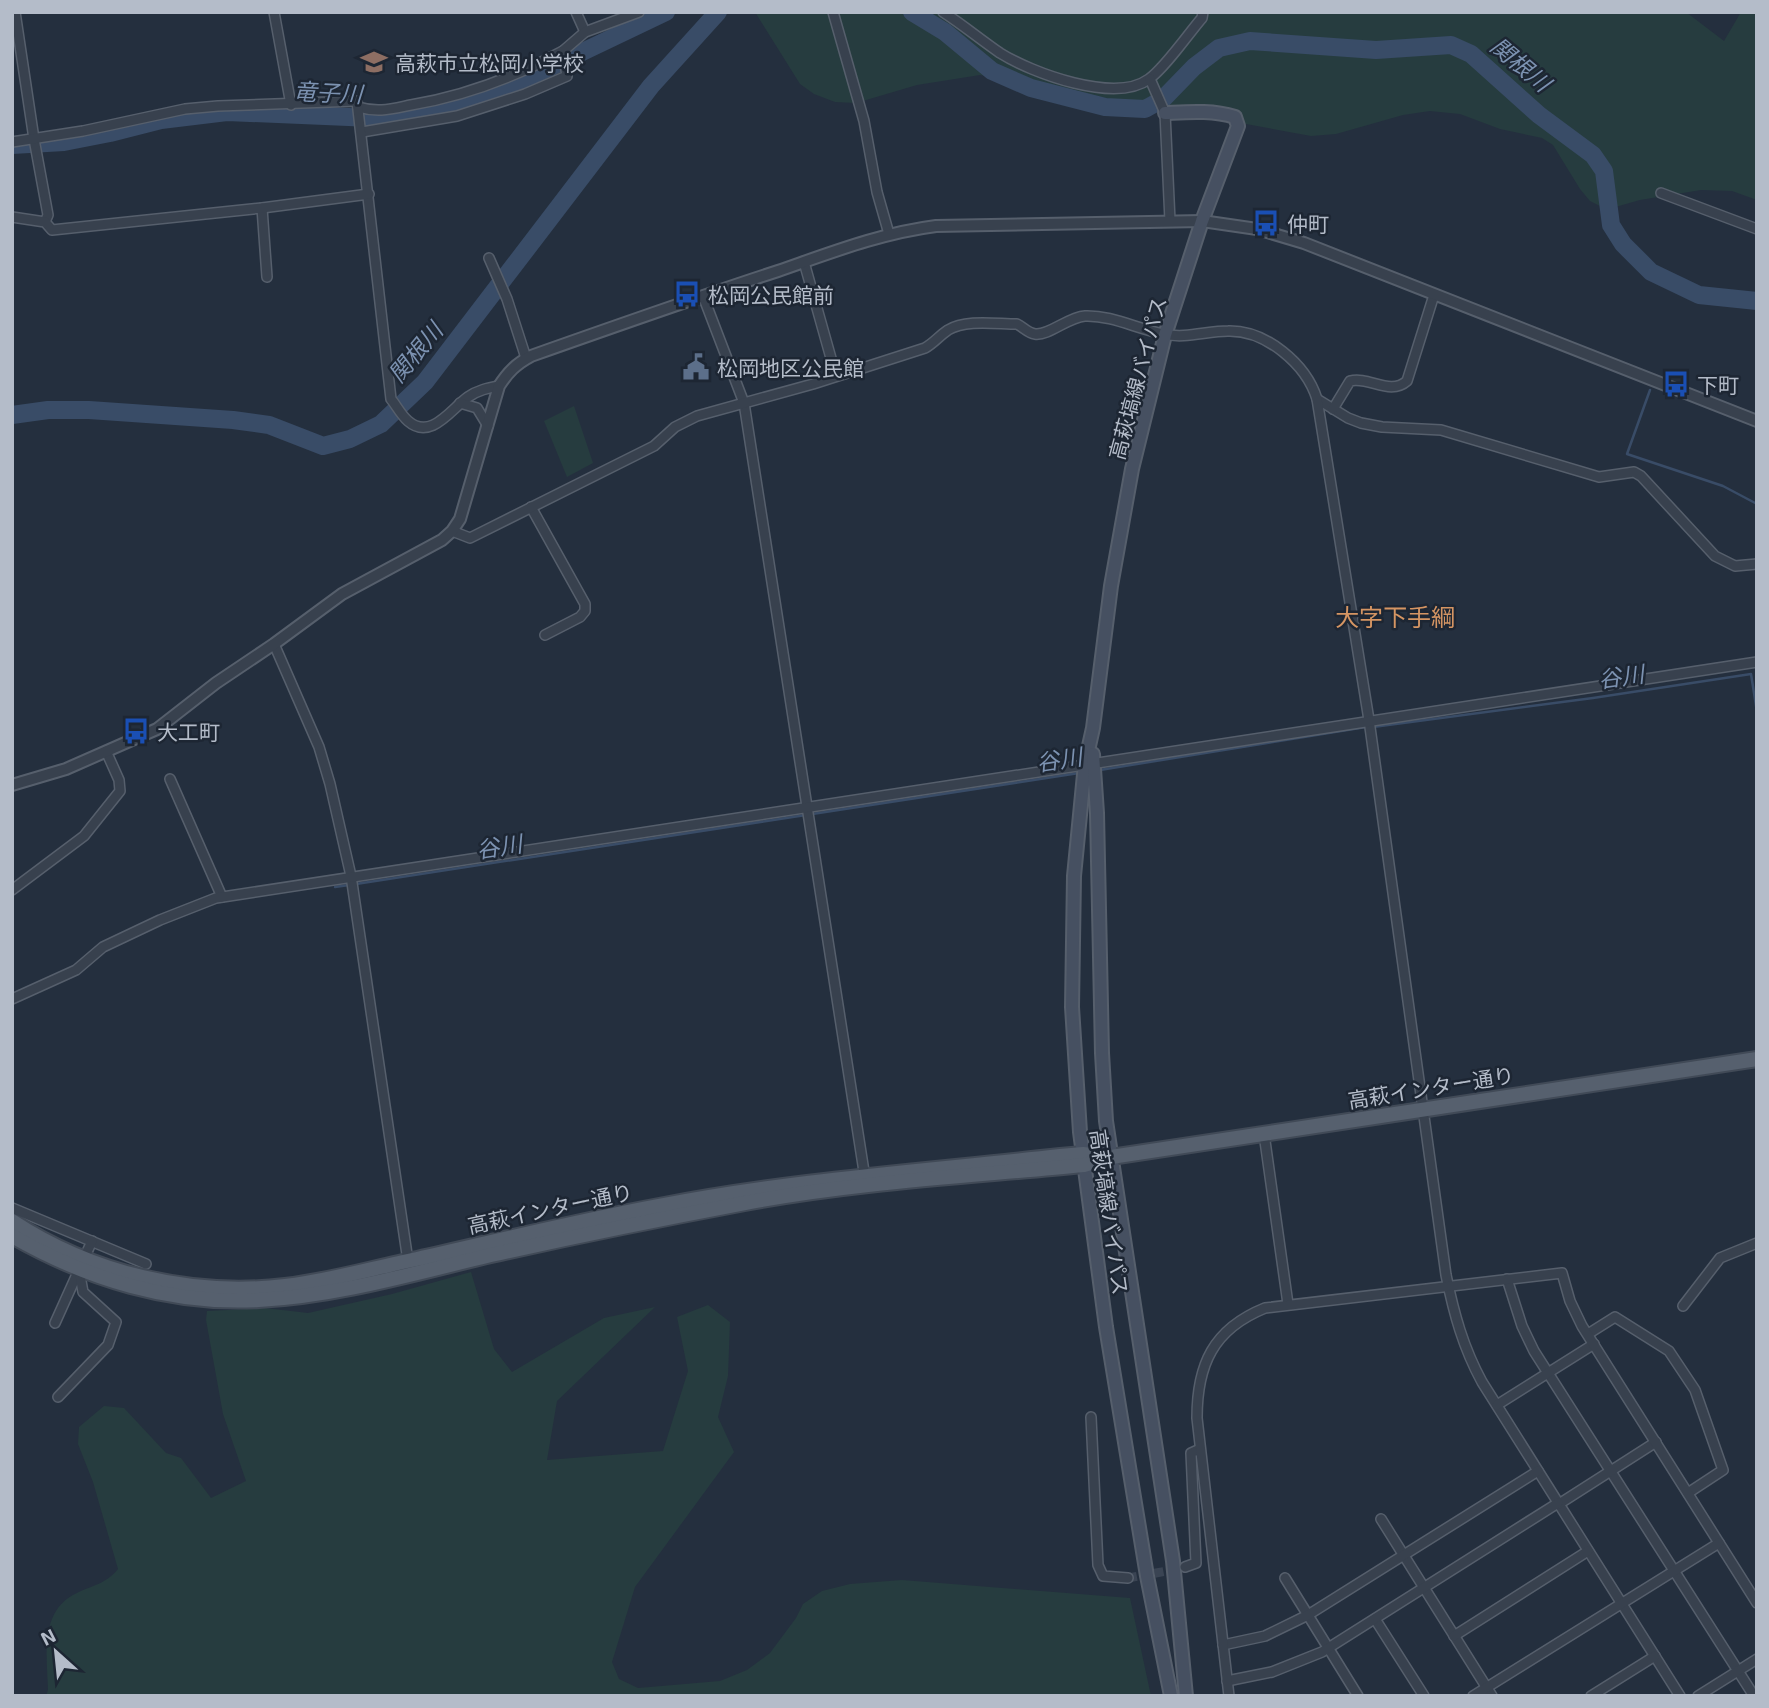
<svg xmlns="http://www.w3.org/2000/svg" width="1769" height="1708" font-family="'Exo 2','Noto Sans JP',sans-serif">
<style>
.green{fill:#263c3f}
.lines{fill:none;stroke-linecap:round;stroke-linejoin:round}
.stream{stroke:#394c67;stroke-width:2.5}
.river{stroke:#394c67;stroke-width:18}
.minor-tunnel{stroke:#3a4453;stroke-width:9;stroke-dasharray:9 4.5;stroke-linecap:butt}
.minor-casing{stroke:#565f6c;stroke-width:12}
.tertiary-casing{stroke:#565f6c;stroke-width:14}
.secondary-casing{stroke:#565f6c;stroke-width:16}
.primary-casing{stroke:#414a57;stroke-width:18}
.minor{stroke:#38414e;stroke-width:9}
.tertiary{stroke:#38414e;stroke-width:10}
.secondary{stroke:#465061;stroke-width:12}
.primary{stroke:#56606e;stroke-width:14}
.labels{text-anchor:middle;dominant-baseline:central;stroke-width:5;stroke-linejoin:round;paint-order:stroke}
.poi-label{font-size:21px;fill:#b4bcc9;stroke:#1d2633;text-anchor:start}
.street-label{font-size:21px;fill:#b4bcc9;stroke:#1d2633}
.water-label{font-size:23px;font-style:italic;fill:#7c92b1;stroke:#1d2633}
.quarter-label{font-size:24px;fill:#d59563;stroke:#1d2633}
</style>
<rect width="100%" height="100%" fill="#242f3e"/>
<g class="green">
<polygon points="755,12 1686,12 1724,41 1741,12 1757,12 1757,200 1732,191 1701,190 1640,200 1619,206 1602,207 1590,201 1580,189 1553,145 1542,138 1500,129 1460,114 1430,111 1403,115 1336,134 1311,136 980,75 917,85 856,103 835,102 814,94 800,84"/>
<polygon points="574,406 593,463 567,477 544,421"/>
<path d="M 471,1272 L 494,1349 L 512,1372 L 604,1318 L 655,1307 L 557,1401 L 547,1460 L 663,1451 L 688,1371 L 677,1317 L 708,1305 L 730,1322 L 728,1376 L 718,1417 L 734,1452 L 635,1587 L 612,1662 L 619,1679 L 638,1688 L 720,1681 L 747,1670 L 770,1653 L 796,1618 L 803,1604 L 822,1591 L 850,1584 L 902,1580 L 1130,1598 L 1151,1696 L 46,1696 L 48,1690 C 47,1656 39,1610 77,1593 C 93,1585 106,1584 118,1569 L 93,1482 L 78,1444 L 79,1427 L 104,1406 L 124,1408 L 166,1453 L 181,1458 L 211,1498 L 246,1481 L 223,1414 L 206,1320 L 207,1311 L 265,1308 L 308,1313 L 392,1294 Z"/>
</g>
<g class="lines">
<g class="stream">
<polyline points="1650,390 1627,454 1723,486 1757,504"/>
<polyline points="1373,727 1593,698 1751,674 1757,712"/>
<polyline points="1100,770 1366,727"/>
<polyline points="356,884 1079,773"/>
<polyline points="335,887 349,885"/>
</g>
<g class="river">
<polyline points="912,12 945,32 992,71 1031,88 1105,107 1145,109 1163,99 1194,67 1219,48 1250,41 1376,50 1451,45 1471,54 1539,115 1593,155 1604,171 1611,225 1623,244 1651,272 1699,295 1757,301"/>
<polyline points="12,145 64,142 110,133 161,120 227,112 372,118 430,111 476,100 530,77 666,12"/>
<polyline points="12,415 48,410 89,410 233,420 269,425 323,446 350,439 381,424 425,382 651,86 718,12"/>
</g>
<polyline class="minor-tunnel" points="1128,1578 1178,1569"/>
<g class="minor-casing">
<g id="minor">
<polyline points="15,12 34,139 48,215 45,222"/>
<polyline points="274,12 291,105"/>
<polyline points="576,12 585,32"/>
<polyline points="833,12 864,121 877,192 889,234"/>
<path d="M 943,12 C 963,25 981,40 1000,53 C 1032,73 1115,104 1149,79 C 1164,69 1189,33 1202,18 L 1203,12"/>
<polyline points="1150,79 1165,113 1170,221"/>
<path d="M 358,107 C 378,113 391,109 411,105 C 465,96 515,77 563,51"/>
<polyline points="362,132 457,116 525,94 567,76 563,51 585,32 639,12"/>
<path d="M 12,142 L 83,131 L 185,109 L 218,106 L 357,101 L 391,399 C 396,405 401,415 408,421 C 431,441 451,409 468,397 C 478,390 488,388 499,386"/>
<polyline points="1661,193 1757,229"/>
<polyline points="262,208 267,277"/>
<polyline points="12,217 45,222 52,230 262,208 369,194"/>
<polyline points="489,258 507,299 526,358"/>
<polyline points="804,262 836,376"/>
<polyline points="703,296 744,403 865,1178"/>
<polyline points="1317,399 1348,418 1361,423 1382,427 1441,430 1599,477 1634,472 1641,476 1715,556 1735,566 1757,564"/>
<polyline points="460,403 477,408 488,426"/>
<path d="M 1333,409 L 1350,381 C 1369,376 1390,396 1407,381 L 1434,295"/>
<polyline points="531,507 585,604 585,611 580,617 545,635"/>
<path d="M 452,531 L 470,538 L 654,446 L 675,427 L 697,416 L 813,384 L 925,348 C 934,343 939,336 948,330 C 966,319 996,324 1017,324 C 1023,327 1028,333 1035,334 C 1049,336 1068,317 1085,316 C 1112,315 1137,329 1164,334 C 1185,339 1207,331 1228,331 C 1266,330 1306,364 1317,399 L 1369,720 L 1446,1275 C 1454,1314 1463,1347 1482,1382 L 1680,1696"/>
<polyline points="274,644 319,747 330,784 351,876 408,1261"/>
<polyline points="170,779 222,897"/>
<polyline points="12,890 84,836 120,791 119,780 106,751"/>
<polyline points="12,999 76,970 103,947 160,920 216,898 1757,662"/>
<polyline points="1264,1134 1288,1304"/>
<polyline points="12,1208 146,1264"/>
<polyline points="1507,1279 1522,1326 1534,1351 1754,1696"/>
<polyline points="1683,1306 1720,1258 1757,1243"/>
<polyline points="55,1323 92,1241"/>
<polyline points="1588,1334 1615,1317 1669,1351 1695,1390 1723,1470 1688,1493"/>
<polyline points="58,1397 108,1345 116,1322 83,1292 79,1270"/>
<polyline points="1497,1405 1594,1344"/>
<polyline points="1091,1417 1098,1565 1103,1576 1128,1578"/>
<polyline points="1559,1504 1656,1442"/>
<polyline points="1381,1519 1492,1696"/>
<polyline points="1185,1567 1196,1563 1191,1453 1200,1449"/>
<polyline points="1285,1578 1358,1696"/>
<polyline points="1375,1619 1424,1696"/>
<polyline points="1454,1636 1588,1551"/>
<polyline points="1223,1645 1265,1636 1308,1615 1538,1471"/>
<polyline points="1227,1681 1272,1672 1322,1652 1558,1503"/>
<path d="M 1229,1696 L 1197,1418 C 1197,1365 1213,1329 1265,1308 L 1562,1273 L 1570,1301 L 1582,1326 L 1757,1603"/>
<polyline points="1473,1696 1719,1543"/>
<polyline points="1591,1696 1655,1656"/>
<polyline points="1698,1696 1757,1659"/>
</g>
</g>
<g class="tertiary-casing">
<path id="tertiary" d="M 12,785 L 66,769 L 157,729 L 216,683 L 274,644 L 342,594 L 442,540 L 452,531 L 460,519 L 499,386 C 508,372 516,364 531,356 C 613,327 695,298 778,271 C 830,253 881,233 936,226 L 1202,221 L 1257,229 L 1304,243 L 1757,421"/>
</g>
<g class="secondary-casing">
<g id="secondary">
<path d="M 1165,113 C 1189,112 1212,110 1235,117 L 1238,126 L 1202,221 L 1165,335 L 1132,469 L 1111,586 L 1093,728 L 1085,764 L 1074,876 L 1072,1007 L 1080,1132 L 1106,1327 L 1147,1576 L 1171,1696"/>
<polyline points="1093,754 1097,813 1102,1053 1106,1121 1173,1561 1186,1696"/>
</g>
</g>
<g class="primary-casing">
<g id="primary">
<path d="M 12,1221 C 91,1273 190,1297 285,1286 C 329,1281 373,1268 417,1259 C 497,1241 578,1221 659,1206 C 792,1180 926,1171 1060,1156 L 1083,1154 L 1105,1157"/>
<path d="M 12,1236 C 87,1279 172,1305 259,1300 C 337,1296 415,1273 491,1255 C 576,1236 660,1219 745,1203 C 856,1182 972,1176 1084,1165 L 1111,1157 L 1757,1059"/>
</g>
</g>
<use href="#minor" class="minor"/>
<use href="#tertiary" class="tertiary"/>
<use href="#secondary" class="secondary"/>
<use href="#primary" class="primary"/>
</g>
<defs>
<g id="school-bare" transform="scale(2.1)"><path d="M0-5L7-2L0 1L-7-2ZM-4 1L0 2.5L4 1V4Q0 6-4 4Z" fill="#8d6e63" stroke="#1d2633" stroke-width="2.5" paint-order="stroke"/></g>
<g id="bus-bare" transform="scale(2.1)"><path d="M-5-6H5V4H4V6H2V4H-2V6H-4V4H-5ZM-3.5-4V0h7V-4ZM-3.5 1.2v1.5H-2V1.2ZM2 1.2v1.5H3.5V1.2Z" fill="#1a4fb4" stroke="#1d2633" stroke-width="2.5" paint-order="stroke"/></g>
<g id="civic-bare" transform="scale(2.1)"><path d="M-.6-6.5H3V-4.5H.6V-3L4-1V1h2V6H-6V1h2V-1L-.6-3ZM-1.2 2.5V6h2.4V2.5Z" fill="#5c6f8a" stroke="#1d2633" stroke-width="2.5" paint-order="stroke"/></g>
</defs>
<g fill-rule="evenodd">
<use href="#school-bare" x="374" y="62"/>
<use href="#bus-bare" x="1266" y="223"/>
<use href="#bus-bare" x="687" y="294"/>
<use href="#civic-bare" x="696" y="367"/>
<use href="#bus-bare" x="1676" y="384"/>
<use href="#bus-bare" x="136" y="731"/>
</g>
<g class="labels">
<g class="poi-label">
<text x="395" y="62">高萩市立松岡小学校</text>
<text x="1287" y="223">仲町</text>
<text x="708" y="294">松岡公民館前</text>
<text x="717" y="367">松岡地区公民館</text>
<text x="1697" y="384">下町</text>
<text x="157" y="731">大工町</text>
</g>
<g class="street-label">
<text transform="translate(1137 378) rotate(-75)">高萩塙線バイパス</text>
<text transform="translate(1431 1087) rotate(-9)">高萩インター通り</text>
<text transform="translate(550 1208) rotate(-12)">高萩インター通り</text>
<text transform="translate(1110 1212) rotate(82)">高萩塙線バイパス</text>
</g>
<g class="water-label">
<text transform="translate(1521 64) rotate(40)">関根川</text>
<text transform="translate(328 92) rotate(3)">竜子川</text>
<text transform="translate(415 352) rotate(-50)">関根川</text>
<text transform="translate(1621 676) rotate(-8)">谷川</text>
<text transform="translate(1059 759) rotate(-9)">谷川</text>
<text transform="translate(499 846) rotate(-9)">谷川</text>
</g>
<g class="quarter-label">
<text x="1395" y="616">大字下手綱</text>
</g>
</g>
<rect width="1769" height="1708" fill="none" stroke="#b4bcc9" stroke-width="28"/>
<g transform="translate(56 1652) rotate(333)" stroke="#1d2633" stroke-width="5" paint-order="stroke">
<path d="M0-5L12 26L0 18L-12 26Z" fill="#b4bcc9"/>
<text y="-10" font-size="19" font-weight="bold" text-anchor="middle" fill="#b4bcc9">N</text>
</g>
</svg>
